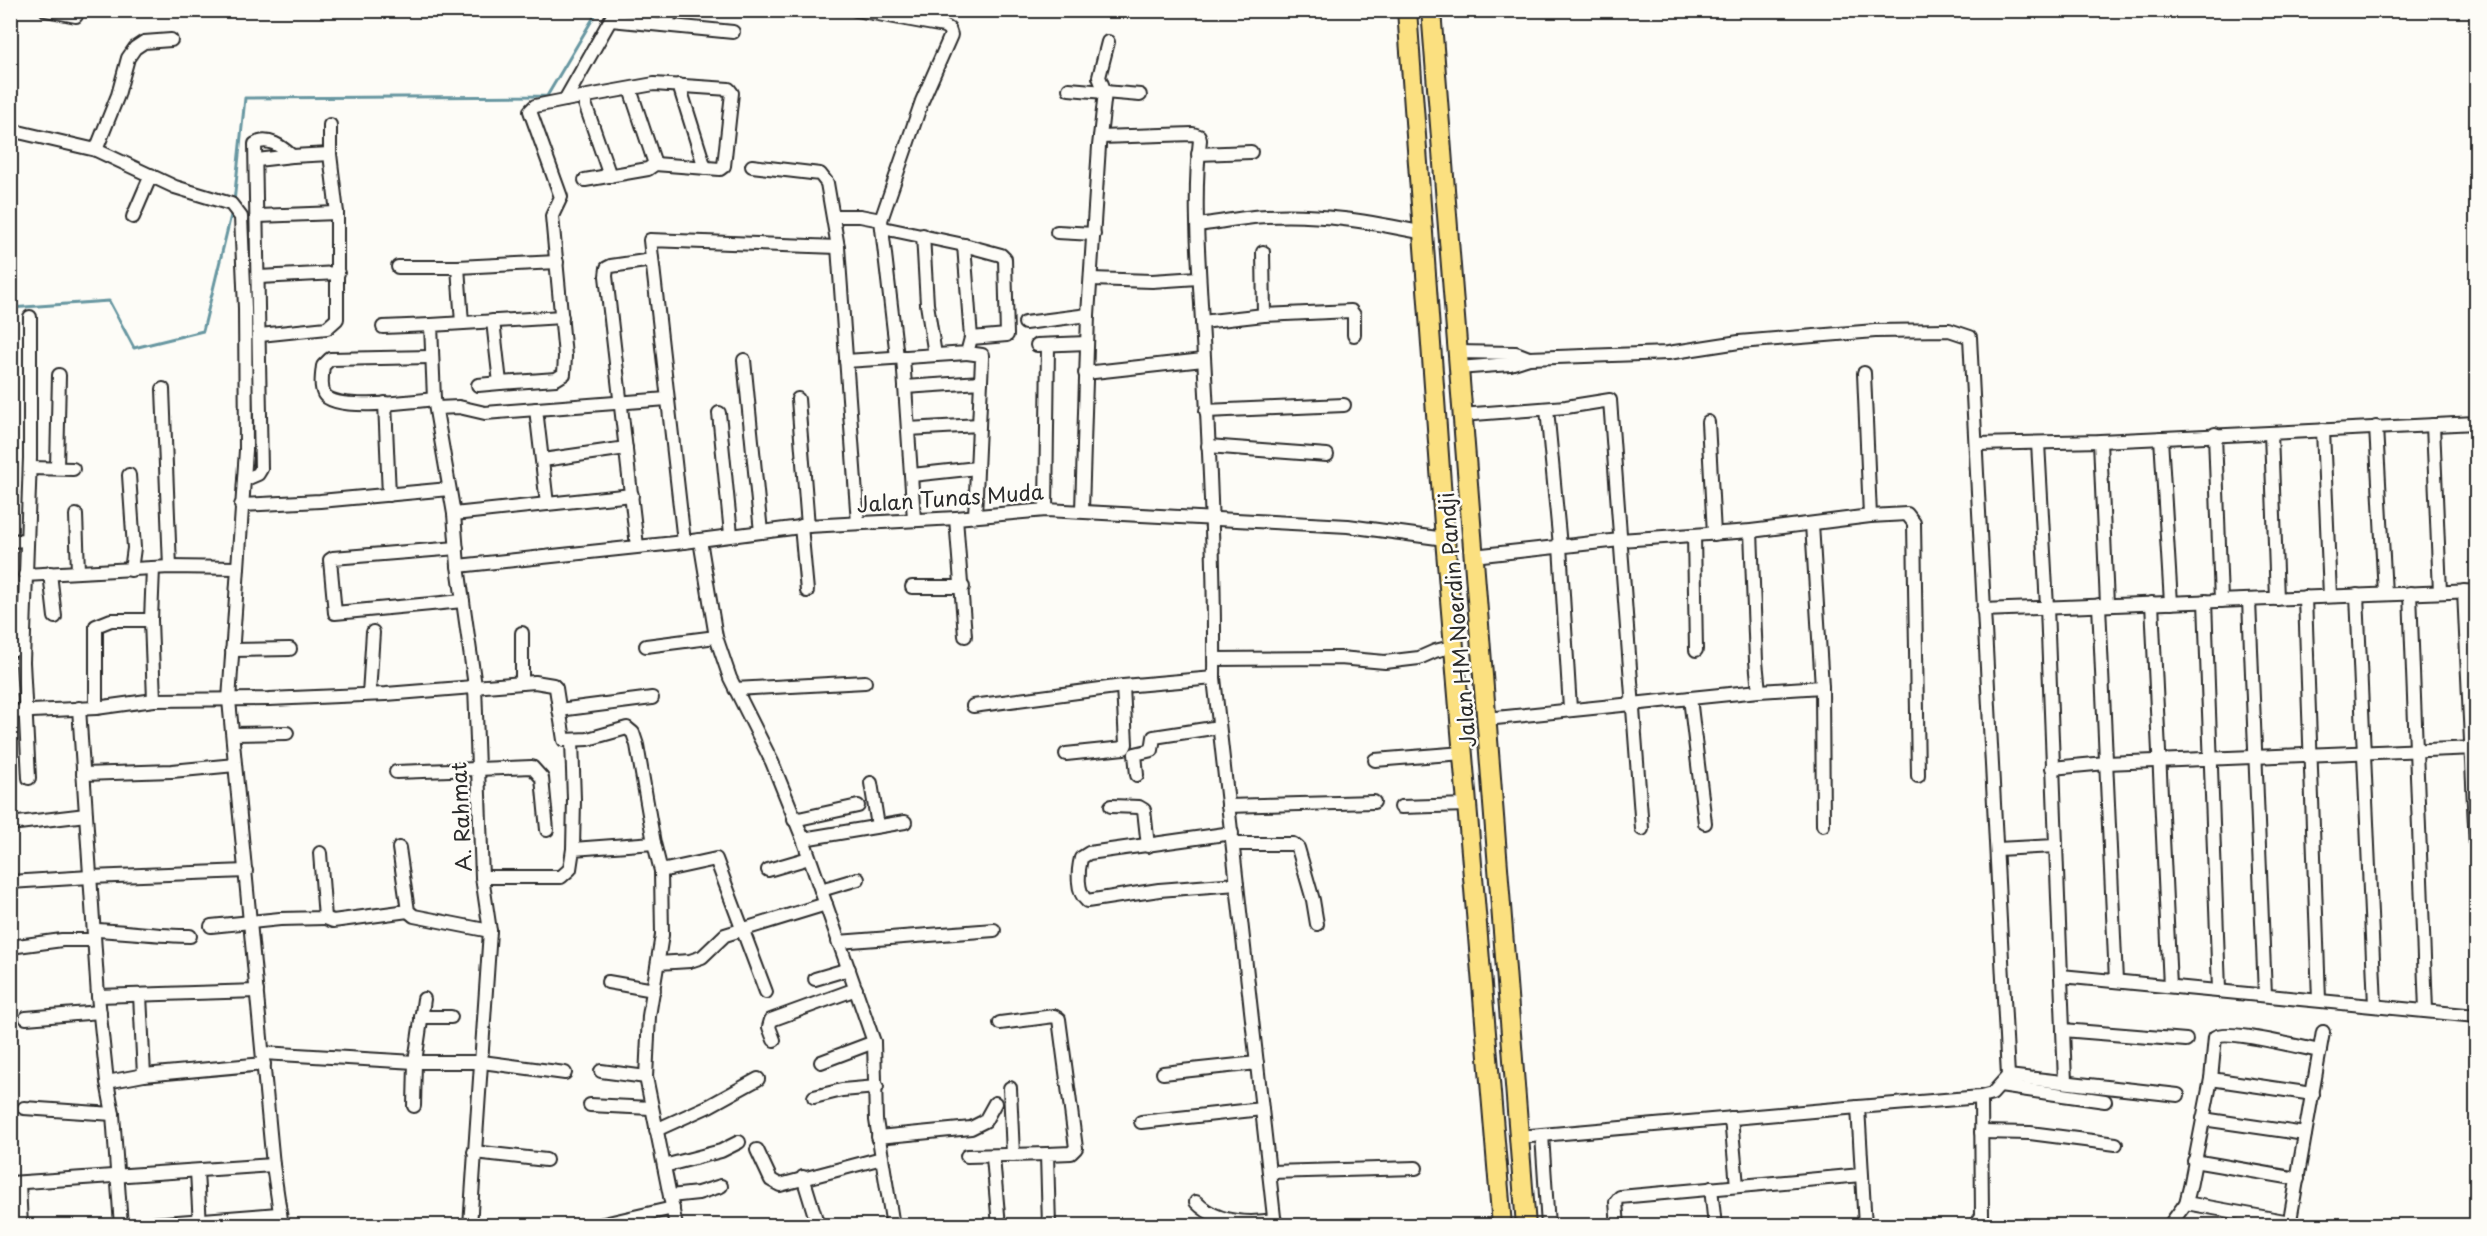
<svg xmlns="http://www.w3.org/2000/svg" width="2487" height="1236" font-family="'Playpen Sans',sans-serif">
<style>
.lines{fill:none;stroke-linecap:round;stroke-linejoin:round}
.stream{stroke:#6897a1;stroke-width:3}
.street-casing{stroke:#2b2b2b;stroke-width:16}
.primary-casing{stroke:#2b2b2b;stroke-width:22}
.street{stroke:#fdfcf7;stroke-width:12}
.primary{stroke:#fbe080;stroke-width:18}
.labels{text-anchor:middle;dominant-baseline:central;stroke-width:5;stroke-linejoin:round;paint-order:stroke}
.street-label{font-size:21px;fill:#2b2b2b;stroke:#fdfcf7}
</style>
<rect width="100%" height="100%" fill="#fdfcf7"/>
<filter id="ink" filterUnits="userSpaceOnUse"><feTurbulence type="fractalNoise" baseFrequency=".0167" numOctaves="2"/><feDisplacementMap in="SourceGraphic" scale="12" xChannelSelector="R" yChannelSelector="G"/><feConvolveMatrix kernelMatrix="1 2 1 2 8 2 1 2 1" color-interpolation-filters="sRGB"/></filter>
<g filter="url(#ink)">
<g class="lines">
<g class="stream">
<polyline points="234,202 245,98 547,96 598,10"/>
<polyline points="10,308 109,301 134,348 203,331 232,211"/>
<polyline points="10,961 16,979 10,1168"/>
</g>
<g class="street-casing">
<g id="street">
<polyline points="46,10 76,16"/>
<polyline points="856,10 944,26 949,29 951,35 922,101 881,220"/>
<polyline points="611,20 733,32"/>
<polyline points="663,25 674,10"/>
<polyline points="679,85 705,168"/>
<polyline points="630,89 655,164"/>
<polyline points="1069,89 1140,95"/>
<polyline points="583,98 610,176"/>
<polyline points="565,100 654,84 729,89 732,93 724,166 720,169 655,164 648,169 585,180"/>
<polyline points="10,130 96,150 175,187 231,204 241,217 245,308 246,450 229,700 273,1165 282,1226"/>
<path d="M 1100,137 L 1193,134 L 1199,136 L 1200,140 C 1193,198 1199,264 1202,322 C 1209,441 1215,559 1214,678 L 1275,1226"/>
<polyline points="96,150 118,95 128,58 135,48 144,42 171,40"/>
<polyline points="1198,154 1251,152"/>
<polyline points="257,160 292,156 330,154"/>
<polyline points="752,166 820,174 827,183 838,247 858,523"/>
<polyline points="258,216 337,213"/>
<polyline points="833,216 860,216 881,220 897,357"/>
<polyline points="133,217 151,175"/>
<path d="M 1198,225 C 1221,222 1244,217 1267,216 C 1320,213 1372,222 1424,233"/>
<polyline points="883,228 964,245 1001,255 1005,259 1007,335 971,338"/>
<polyline points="1057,232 1094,234"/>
<polyline points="923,235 927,304 935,355"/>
<polyline points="1263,252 1264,315"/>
<polyline points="398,267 458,267 462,323"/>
<polyline points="458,267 557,262"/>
<polyline points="259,277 338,273"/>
<polyline points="1091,279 1152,281 1198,278"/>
<polyline points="493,321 500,383 556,379 564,374 565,356 552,216 561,197 530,111 535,106 565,100 616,10"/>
<polyline points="1202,322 1264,315 1351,311 1354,315 1354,335"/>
<polyline points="1025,323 1088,315"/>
<polyline points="383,327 431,325"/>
<polyline points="260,335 327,328 337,319 337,213 330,154 330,125"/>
<polyline points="1037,345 1087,343"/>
<polyline points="1456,352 1516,353 1529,358"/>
<polyline points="967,353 982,355 982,359 975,516"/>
<path d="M 431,357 L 330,359 L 323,366 C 322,375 320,386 324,394 C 334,412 415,401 434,399"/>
<polyline points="903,357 914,519"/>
<polyline points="744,360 761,532"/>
<polyline points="846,361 967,353 971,338 964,245"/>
<polyline points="1458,368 1510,364 1529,358 1668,353 1739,342 1875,331 1949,330 1970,337 2008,1076 1992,1094 1981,1097 1858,1107 1865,1226"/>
<polyline points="1085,373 1203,360"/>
<polyline points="478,385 500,383"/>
<polyline points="905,387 981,382"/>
<polyline points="163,389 170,567"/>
<polyline points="798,399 808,526"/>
<polyline points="385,403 389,495"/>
<polyline points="437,408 459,407 485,413 667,399"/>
<polyline points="536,409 547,504 632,495"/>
<polyline points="1547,409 1560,546 1570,709"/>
<polyline points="1206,411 1344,405"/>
<polyline points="719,413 731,534"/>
<polyline points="1461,415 1566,407 1610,400 1642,829"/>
<polyline points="1708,422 1714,534"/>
<polyline points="2433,425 2440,592"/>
<polyline points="2376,427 2385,594"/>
<polyline points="908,429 979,425"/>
<polyline points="2323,430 2330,596"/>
<polyline points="2271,433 2277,599"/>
<polyline points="2215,434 2221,601"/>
<polyline points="2161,438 2171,603"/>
<polyline points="2100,441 2107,605"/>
<polyline points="2038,443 2047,607 2065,1082"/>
<polyline points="1977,444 2100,441 2476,423"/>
<polyline points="1208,446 1327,455"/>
<polyline points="543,460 626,448"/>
<polyline points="30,468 73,469"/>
<polyline points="57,468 59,375"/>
<polyline points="129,475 134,548 131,570"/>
<polyline points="912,475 977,468"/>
<path d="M 244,480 L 258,474 L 261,469 L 255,144 C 268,136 282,147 292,156"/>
<polyline points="241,505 320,501 449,489"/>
<polyline points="1046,510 1048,345"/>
<polyline points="1082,510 1088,315 1099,146 1105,92 1099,77 1108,42"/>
<polyline points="454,514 547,504"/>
<polyline points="76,515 78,571"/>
<polyline points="1870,516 1907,514 1914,523 1918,776"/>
<polyline points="956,518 965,636"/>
<polyline points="1812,524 1822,687 1823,825"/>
<polyline points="801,526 807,591"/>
<polyline points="1751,531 1756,661 1759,691"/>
<polyline points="1694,535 1696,650"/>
<polyline points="700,540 716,637 730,678 772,762 803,839 874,1042 876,1120 893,1226"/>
<polyline points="10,541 26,540"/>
<polyline points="684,542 650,240 838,247"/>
<polyline points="637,546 606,276 607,268 611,266 652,260"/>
<polyline points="457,548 333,558 330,560 335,613 463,601"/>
<polyline points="1473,556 1620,540 1751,531 1870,516 1864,373"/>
<polyline points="458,566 684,542 808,526 956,518 1046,510 1348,526 1445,539"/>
<polyline points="153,568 151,620 154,700"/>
<polyline points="50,573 55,617"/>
<polyline points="25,575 170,567 238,568"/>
<polyline points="912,587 963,587"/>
<polyline points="2464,591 2476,848"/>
<polyline points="2410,593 2426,1010"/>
<polyline points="2357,595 2375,1005"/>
<polyline points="2305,597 2319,1000"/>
<polyline points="2249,600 2265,995"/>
<polyline points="2205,601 2219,990"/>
<polyline points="2152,603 2170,986"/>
<polyline points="2099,605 2116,981"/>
<polyline points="1983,610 2476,591"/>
<polyline points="646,646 716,637"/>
<polyline points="10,649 23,649"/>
<polyline points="232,650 290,649"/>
<polyline points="1214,659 1340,658 1385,662 1419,658 1435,651 1455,646"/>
<polyline points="522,683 522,633"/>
<polyline points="735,689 865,682"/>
<polyline points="369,694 373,632"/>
<polyline points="1690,698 1705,823"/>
<polyline points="973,706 1123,686 1214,678"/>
<polyline points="79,708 98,996 107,1082 113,1114 121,1226"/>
<polyline points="96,708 96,626 111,620 151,620"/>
<polyline points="559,710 652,698"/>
<polyline points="10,712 96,708 154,700 269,699 386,694 535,682 553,685 556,688 564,740 588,739 627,728 633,733 637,745 654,843 661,871 662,935 649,1016 646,1077 676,1226"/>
<polyline points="1486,719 1759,691 1822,687"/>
<polyline points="233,734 287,733"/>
<polyline points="572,741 574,799 573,849"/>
<polyline points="1066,754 1124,748 1126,744 1123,686"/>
<polyline points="1375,760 1463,753"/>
<polyline points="2052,768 2106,763 2476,748"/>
<polyline points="396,772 532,767 542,778 547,830"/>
<polyline points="83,774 172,771 235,765"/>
<polyline points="1137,775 1135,754 1152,750 1154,737 1219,727"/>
<polyline points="29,778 23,662 30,458 30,317"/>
<polyline points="871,783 878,826"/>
<polyline points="1111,806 1139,807 1144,810 1148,846"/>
<polyline points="1228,806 1374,802"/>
<polyline points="1401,807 1467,805"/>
<polyline points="794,820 858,806"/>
<polyline points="10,824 86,815"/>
<path d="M 1232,833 L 1089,853 L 1081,858 C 1078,870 1076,892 1087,901 L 1159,890 L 1237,884"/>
<polyline points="803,839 905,822"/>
<polyline points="1233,844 1293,844 1298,848 1313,900 1317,924"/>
<polyline points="399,848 408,911 414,916 490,931"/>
<polyline points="1997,849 2056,846"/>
<polyline points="768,870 809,858"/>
<polyline points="661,871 716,859 766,992"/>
<polyline points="482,877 561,877 570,869 573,849 654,843"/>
<polyline points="10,882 90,877 246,871"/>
<polyline points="821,890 858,879"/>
<polyline points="325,918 333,921 408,911"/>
<polyline points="211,926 280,919 325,918 320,853"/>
<path d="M 94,930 C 126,931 157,936 190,936"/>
<polyline points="838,942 994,930"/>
<polyline points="10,947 62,940 94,940"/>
<polyline points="658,963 690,961 702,957 725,935 826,904"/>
<polyline points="2061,976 2476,1016"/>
<polyline points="815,979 849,969"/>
<polyline points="608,982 654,990"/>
<polyline points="140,995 144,1075"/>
<polyline points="98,996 257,991"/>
<polyline points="421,1017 451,1017"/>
<polyline points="26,1018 100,1012"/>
<polyline points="1000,1023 1054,1016 1059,1019 1076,1148 1071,1153 1047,1154 1049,1226"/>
<polyline points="2063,1030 2186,1040"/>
<polyline points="774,1040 769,1027 771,1020 856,989"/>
<polyline points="263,1053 415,1062 482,1062 565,1073"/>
<polyline points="821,1062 874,1042"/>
<polyline points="601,1071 646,1077"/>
<polyline points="1163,1073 1257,1063"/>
<polyline points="2008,1076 2178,1095"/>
<polyline points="2211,1079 2313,1094"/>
<polyline points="107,1082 144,1075 264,1064"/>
<polyline points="2000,1086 2105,1101"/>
<polyline points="1010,1088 1013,1155"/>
<polyline points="814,1097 842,1090 877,1087"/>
<polyline points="590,1105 651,1108"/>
<polyline points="414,1106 415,1062 424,999"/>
<polyline points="24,1108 113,1114"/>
<polyline points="1731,1118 1737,1186"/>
<polyline points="2203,1119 2305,1134"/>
<polyline points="1141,1122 1262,1109"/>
<polyline points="656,1130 709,1106 758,1079"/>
<polyline points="1981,1132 2030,1133 2116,1144"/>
<polyline points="1542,1135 1548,1226"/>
<polyline points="878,1137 971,1128 985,1121 995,1103"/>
<polyline points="1519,1137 1858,1107"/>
<polyline points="757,1150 771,1180 780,1185 882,1158"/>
<polyline points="474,1152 546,1160"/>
<polyline points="967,1156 1047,1154"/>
<polyline points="993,1157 999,1226"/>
<polyline points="2194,1161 2298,1179"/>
<polyline points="664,1166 721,1151 739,1142"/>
<polyline points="197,1171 200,1226"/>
<polyline points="1270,1172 1416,1168"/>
<polyline points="803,1177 818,1226"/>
<polyline points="10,1183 273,1165"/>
<polyline points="19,1183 21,1226"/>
<polyline points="1711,1188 1715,1226"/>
<polyline points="670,1196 698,1193 721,1186"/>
<path d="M 1196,1202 C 1216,1223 1248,1224 1275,1220"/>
<polyline points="2186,1203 2290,1222"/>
<polyline points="127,1226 278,1214"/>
<polyline points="470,1226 490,931 482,877 475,686 458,566 454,514 434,399 431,325 562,317"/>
<polyline points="595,1226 673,1208"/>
<polyline points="1618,1226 1616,1202 1620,1197 1861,1175"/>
<polyline points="1975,1226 1982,1216 1981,1097"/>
<path d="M 2169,1226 L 2186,1203 L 2190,1187 L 2211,1079 L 2215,1037 C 2226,1028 2302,1048 2320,1051"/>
<polyline points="2289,1226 2323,1032"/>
</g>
</g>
<g class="primary-casing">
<g id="primary">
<polyline points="1407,10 1445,539 1502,1226"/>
<polyline points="1431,10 1526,1226"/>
</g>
</g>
<use href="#street" class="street"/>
<use href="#primary" class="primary"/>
</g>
</g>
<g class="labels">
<g class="street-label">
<text transform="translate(950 497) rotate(-4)">Jalan Tunas Muda</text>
<text transform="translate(1456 620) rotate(-95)">Jalan HM Noerdin Pandji</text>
<text transform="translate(460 817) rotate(-93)">A. Rahmat</text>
</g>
</g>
<rect width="2487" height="1236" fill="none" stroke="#fdfcf7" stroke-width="36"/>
<rect x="18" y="18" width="2451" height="1200" fill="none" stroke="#2b2b2b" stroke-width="2" filter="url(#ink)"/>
</svg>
